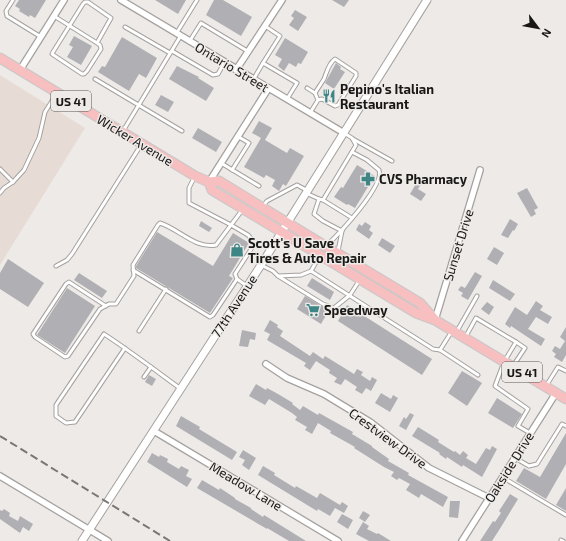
<svg xmlns="http://www.w3.org/2000/svg" width="566" height="541" font-family="'Exo 2',sans-serif">
<style>
.built{fill:#e7dcd5}
.building{fill:#b0b0b4}
.lines{fill:none;stroke-linecap:round;stroke-linejoin:round}
.service-casing{stroke:#a5a19f;stroke-width:5}
.minor-casing{stroke:#a5a19f;stroke-width:8}
.tertiary-casing{stroke:#a5a19f;stroke-width:9}
.trunk-casing{stroke:#c8c8c7;stroke-width:11}
.service{stroke:#fff;stroke-width:3}
.minor{stroke:#fff;stroke-width:5.5}
.tertiary{stroke:#fff;stroke-width:7}
.trunk{stroke:#f7bfc0;stroke-width:9}
.rail{stroke:#797674;stroke-width:2;stroke-dasharray:8 4;stroke-linecap:butt}
.labels{text-anchor:middle;dominant-baseline:central;stroke-width:3;stroke-linejoin:round;paint-order:stroke}
.shield{fill:#eeeae7;stroke:#595755;stroke-width:1}
.shield-label{font-size:12px;font-weight:bold;fill:#191817}
.street-label{font-size:13px;fill:#191817;stroke:#eeeae7}
.poi-label{font-size:13px;font-weight:bold;fill:#191817;stroke:#eeeae7;text-anchor:start}
</style>
<rect width="100%" height="100%" fill="#eeeae7"/>
<polygon class="built" points="0,75 85,128 0,265"/>
<g class="building">
<polygon points="19,0 46,0 35,18 30,15 29,17 19,11 20,9 15,6"/>
<polygon points="155,0 186,0 178,14"/>
<polygon points="214,0 223,0 252,17 241,36 206,15"/>
<polygon points="332,0 349,0 344,7"/>
<polygon points="295,10 307,17 298,31 289,25 294,18 291,16"/>
<polygon points="74,36 92,46 81,65 67,57 73,47 69,45"/>
<polygon points="122,37 157,58 146,78 139,74 129,91 98,72 102,66 105,67"/>
<polygon points="285,38 308,52 301,64 298,63 296,67 289,63 284,71 278,66 282,59 275,55"/>
<polygon points="336,63 341,67 340,69 345,72 334,89 325,83"/>
<polygon points="177,66 199,77 198,78 214,88 206,101 169,79"/>
<polygon points="161,95 174,102 168,112 155,105"/>
<polygon points="259,121 272,128 265,140 287,153 290,148 304,156 286,186 283,184 279,191 272,186 275,180 266,175 264,178 244,167 261,138 252,133"/>
<polygon points="198,128 222,142 216,152 192,138"/>
<polygon points="357,165 375,176 374,178 375,179 373,183 371,182 355,208 348,204 347,205 334,197 341,187 343,188"/>
<polygon points="417,182 421,184 418,189 426,194 421,201 410,194"/>
<polygon points="527,188 538,208 534,210 536,214 531,217 517,193"/>
<polygon points="510,219 518,224 514,231 513,230 508,238 501,235"/>
<polygon points="201,221 212,228 209,232 199,226"/>
<polygon points="365,222 371,226 369,230 373,233 369,239 356,230 359,224 362,226"/>
<polygon points="157,232 213,266 233,233 249,243 229,276 233,278 210,313 136,268 136,266"/>
<polygon points="382,238 395,246 390,253 378,245"/>
<polygon points="494,247 504,253 497,265 487,259"/>
<polygon points="8,259 44,283 28,307 0,289 0,273"/>
<polygon points="475,272 482,276 468,300 461,296 463,293 458,290 461,286 465,288"/>
<polygon points="79,273 107,291 102,298 74,280"/>
<polygon points="312,278 334,292 330,300 307,286"/>
<polygon points="493,280 515,294 510,301 489,288"/>
<polygon points="67,288 95,306 65,353 37,335"/>
<polygon points="305,296 329,310 321,324 297,309"/>
<polygon points="536,301 543,306 540,310 552,317 548,324 536,317 528,329 545,339 541,346 511,326 510,328 505,324 515,307 527,315"/>
<polygon points="487,302 494,307 489,315 481,309"/>
<polygon points="347,305 432,359 422,375 338,321"/>
<polygon points="270,320 278,325 277,327 283,331 280,336 310,356 313,352 323,359 325,356 354,374 357,369 363,372 361,375 370,381 372,377 377,380 371,391 366,388 362,394 355,390 357,387 345,379 341,385 334,382 337,378 329,373 330,370 316,361 310,370 304,366 306,363 267,340 270,334 264,331"/>
<polygon points="566,327 566,355 562,362 554,357 556,354 552,351 555,346 560,349 565,341 560,337"/>
<polygon points="242,330 256,333 255,340 250,339 248,347 239,346"/>
<polygon points="462,371 482,383 467,406 448,393"/>
<polygon points="149,375 156,379 152,386 145,382"/>
<polygon points="256,384 266,390 267,388 278,394 293,403 292,404 300,410 303,406 318,415 319,413 353,432 352,434 372,446 372,447 389,459 388,461 409,473 408,475 448,497 443,507 421,494 419,498 406,490 410,484 399,478 397,480 391,476 394,472 384,467 354,448 355,447 330,433 331,431 318,423 312,434 305,430 307,427 295,420 297,417 292,413 269,399 265,405 249,396"/>
<polygon points="381,393 391,399 393,395 398,398 390,412 375,403"/>
<polygon points="497,398 522,414 513,428 488,413"/>
<polygon points="410,413 414,415 406,430 399,426 404,417 406,419"/>
<polygon points="181,416 200,427 199,429 237,452 232,460 176,426"/>
<polygon points="418,427 439,440 438,442 454,452 455,451 460,455 463,451 468,455 466,458 476,464 486,448 490,450 492,446 497,449 482,477 463,465 462,467 447,457 446,459 439,454 440,453 412,436"/>
<polygon points="566,433 566,464 546,499 516,481 524,468 540,477"/>
<polygon points="243,450 256,458 249,470 242,465 245,460 239,457"/>
<polygon points="152,453 159,457 160,455 168,459 167,462 179,469 181,466 189,470 186,476 192,479 187,487 147,462"/>
<polygon points="263,466 275,473 274,475 295,488 296,486 317,498 320,493 340,505 342,502 348,506 344,513 335,508 330,516 318,509 317,511 258,475"/>
<polygon points="202,480 219,490 220,488 235,498 235,499 251,508 251,509 263,517 264,515 306,541 289,541 267,528 267,529 197,488"/>
<polygon points="566,488 566,511 556,505"/>
<polygon points="510,494 518,499 501,527 492,541 480,541 493,521 495,522 501,513 499,511"/>
<polygon points="450,501 460,501 458,518 449,517"/>
<polygon points="4,509 10,513 9,516 18,521 20,516 33,524 29,531 23,527 20,533 0,519 0,510 2,511"/>
<polygon points="363,511 370,515 365,522 359,518"/>
<polygon points="342,514 353,520 348,529 337,522"/>
<polygon points="363,522 369,526 367,529 377,534 378,533 391,541 369,541 356,534"/>
</g>
<g class="lines">
<g class="service-casing">
<g id="service">
<polyline points="13,0 6,11 7,16 41,37"/>
<polyline points="54,16 97,43 111,18 88,2 85,2 83,4 53,52 52,54 82,74 84,74 87,71 101,49 100,45 97,43"/>
<polyline points="125,27 170,53"/>
<polyline points="176,34 197,0"/>
<polyline points="189,42 201,23 249,52"/>
<polyline points="172,51 213,75 218,74 224,63"/>
<polyline points="263,63 280,36 265,26"/>
<polyline points="95,79 182,131"/>
<polyline points="253,80 263,63 297,83 287,99"/>
<polyline points="307,88 315,93"/>
<path d="M 310,113 L 318,100 L 322,99 L 335,106 L 338,105 L 356,76 L 356,73 L 335,59 C 328,64 327,72 324,79 C 321,84 318,88 315,93 L 318,100"/>
<polyline points="123,131 180,37"/>
<polyline points="353,139 392,161"/>
<polyline points="221,163 259,186"/>
<polyline points="0,169 13,182"/>
<polyline points="232,170 249,143 237,136"/>
<polyline points="194,178 189,188 189,203 231,225 243,209"/>
<polyline points="0,193 4,188 13,182 24,170 39,138 45,112 57,93"/>
<polyline points="306,193 319,199 323,200 356,145 352,138 344,133"/>
<polyline points="319,199 314,214 323,221 342,231"/>
<polyline points="323,200 352,218"/>
<polyline points="263,206 267,201 297,185 308,191"/>
<path d="M 327,245 C 339,234 385,185 379,170 L 367,160 L 352,152"/>
<polyline points="338,251 342,231"/>
<polyline points="261,265 273,271 278,276 301,275 311,271 319,257"/>
<polyline points="56,266 67,260 72,254 141,145"/>
<polyline points="133,270 210,317 213,315 237,279"/>
<polyline points="311,271 433,349 440,350 452,331"/>
<polyline points="278,276 323,304 334,308 350,295 359,281"/>
<path d="M 106,306 L 69,282 L 66,284 L 33,334 L 35,337 L 65,357 L 68,356 L 100,309 L 109,304 L 116,304 L 134,276 L 133,265 L 158,225 L 160,223 C 179,229 195,249 216,245 L 231,225 L 248,235 L 255,243 L 235,274 L 237,279 L 247,286"/>
<polyline points="139,331 166,289"/>
<polyline points="457,331 477,296"/>
<polyline points="466,336 476,318 516,342 504,362 495,386 528,409 518,426 530,433"/>
<path d="M 125,348 L 75,422 L 66,423 L 56,416 L 56,405 L 104,334 C 130,351 155,370 181,389"/>
<polyline points="440,350 478,375"/>
<polyline points="513,366 525,348 516,342"/>
<polyline points="144,377 151,367"/>
<polyline points="546,386 558,367 566,371"/>
<polyline points="515,458 529,466 537,464 562,424 566,426"/>
<polyline points="502,477 566,515"/>
<polyline points="561,540 563,541"/>
</g>
</g>
<g class="minor-casing">
<g id="minor">
<polyline points="121,0 344,133"/>
<polyline points="20,70 64,0"/>
<polyline points="236,70 282,0"/>
<polyline points="209,182 268,89"/>
<polyline points="435,320 480,170"/>
<polyline points="266,364 287,378 324,394 370,422 429,468 489,498"/>
<polyline points="154,431 338,541"/>
<polyline points="0,476 108,541"/>
<polyline points="462,541 556,393"/>
</g>
</g>
<g class="tertiary-casing">
<polyline id="tertiary" points="82,541 261,265 427,0"/>
</g>
<g class="trunk-casing">
<g id="trunk">
<polyline points="0,58 195,176 209,182 219,181 322,244 420,303 435,320"/>
<polyline points="209,182 212,190 416,313 435,320 566,399"/>
</g>
</g>
<use href="#service" class="service"/>
<use href="#minor" class="minor"/>
<use href="#tertiary" class="tertiary"/>
<use href="#trunk" class="trunk"/>
<polyline class="rail" points="0,436 170,541"/>
</g>
<defs>
<g id="restaurant-bare" transform="scale(1.08)"><path d="M-5-6h1v4h1v-4h1v4h1v-4h1v5L-1.5 .5V6h-2V.5L-5-1ZM5-6V6H3V1.5H1.5Q1.5-4 5-6Z" fill="#3e8686" stroke="#eeeae7" stroke-width="2.5" paint-order="stroke"/></g>
<g id="pharmacy-bare" transform="scale(1.08)"><path d="M-2-6h4v4h4v4h-4v4h-4v-4h-4v-4h4Z" fill="#3e8686" stroke="#eeeae7" stroke-width="2.5" paint-order="stroke"/></g>
<g id="shop-bare" transform="scale(1.08)"><path d="M-5-2.5h2.3a2.7 3.5 0 0 1 5.4 0H5L5.5 6h-11ZM-1.5-2.5h3a1.5 2.3 0 0 0-3 0Z" fill="#3e8686" stroke="#eeeae7" stroke-width="2.5" paint-order="stroke"/></g>
<g id="supermarket-bare" transform="scale(1.08)"><path d="M-6-5.5h2.5l.6 2H6L4.5 2H-2.5L-4.4-4H-6ZM-1.5 3.2a1.3 1.3 0 1 0 .1 0ZM3 3.2a1.3 1.3 0 1 0 .1 0Z" fill="#3e8686" stroke="#eeeae7" stroke-width="2.5" paint-order="stroke"/></g>
</defs>
<g fill-rule="evenodd">
<use href="#restaurant-bare" x="329" y="96"/>
<use href="#pharmacy-bare" x="368" y="179"/>
<use href="#shop-bare" x="237" y="250"/>
<use href="#supermarket-bare" x="313" y="310"/>
</g>
<g class="labels">
<g class="shield">
<rect x="51" y="91" width="40" height="20" rx="3"/>
<rect x="502" y="362" width="40" height="20" rx="3"/>
</g>
<g class="shield-label">
<text x="71" y="101">US 41</text>
<text x="522" y="372">US 41</text>
</g>
<g class="street-label">
<text transform="translate(232 67) rotate(31)">Ontario Street</text>
<text transform="translate(135 140) rotate(31)">Wicker Avenue</text>
<text transform="translate(458 245) rotate(-73)">Sunset Drive</text>
<text transform="translate(234 306) rotate(-57)">77th Avenue</text>
<text transform="translate(388 438) rotate(36)">Crestview Drive</text>
<text transform="translate(509 467) rotate(-58)">Oakside Drive</text>
<text transform="translate(246 486) rotate(31)">Meadow Lane</text>
</g>
<g class="poi-label">
<text x="340" y="89">Pepino's Italian<tspan x="340" dy="15">Restaurant</tspan></text>
<text x="379" y="179">CVS Pharmacy</text>
<text x="248" y="243">Scott's U Save<tspan x="248" dy="15">Tires &amp; Auto Repair</tspan></text>
<text x="324" y="310">Speedway</text>
</g>
</g>
<g transform="translate(538 28) rotate(122)" stroke="#eeeae7" stroke-width="3" paint-order="stroke">
<path d="M0-3L7 15L0 10L-7 15Z" fill="#191817"/>
<text y="-6" font-size="11" font-weight="bold" text-anchor="middle" fill="#191817">N</text>
</g>
</svg>
